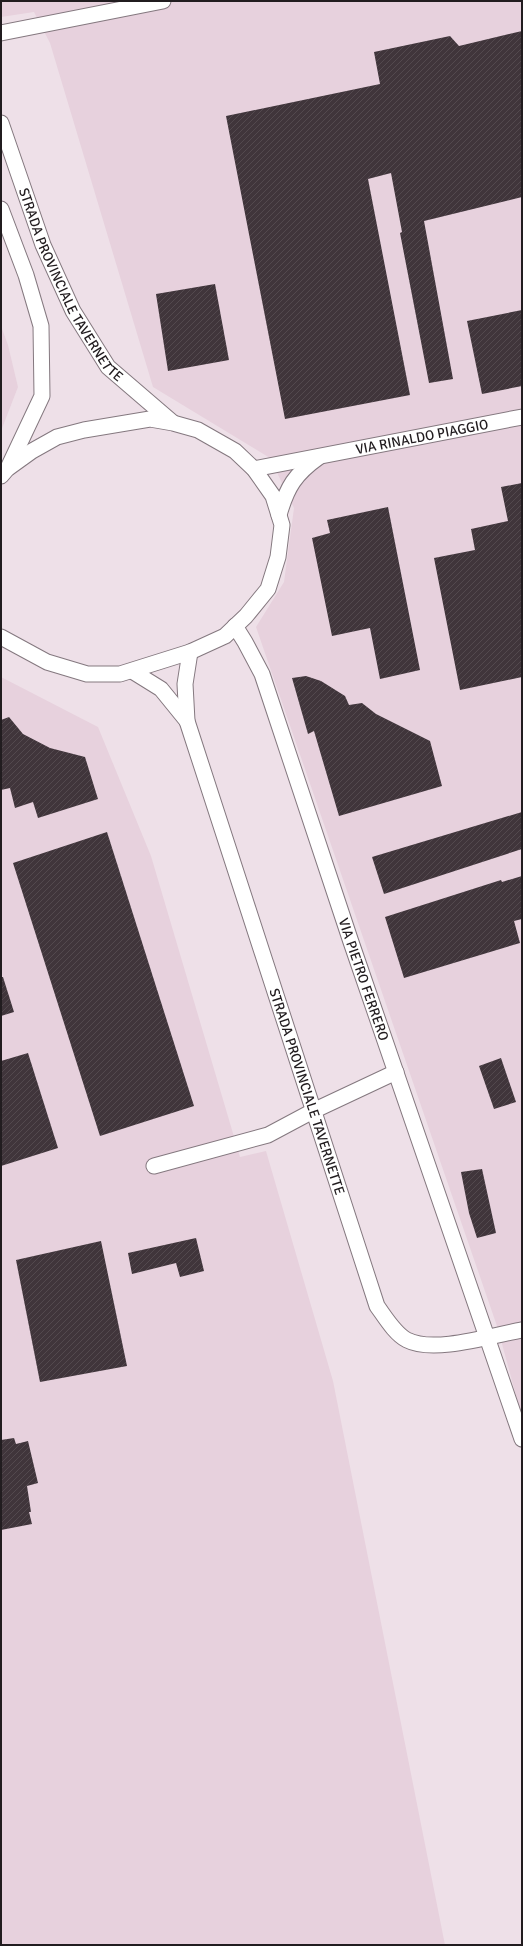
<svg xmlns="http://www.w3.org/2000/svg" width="523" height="1946" font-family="Signika,sans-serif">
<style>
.built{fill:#e7d1dd}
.building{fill:url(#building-hatch)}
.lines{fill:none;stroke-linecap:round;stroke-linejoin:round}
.minor-casing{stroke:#84787f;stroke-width:17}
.minor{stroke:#fff;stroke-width:15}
.labels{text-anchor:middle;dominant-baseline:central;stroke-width:4;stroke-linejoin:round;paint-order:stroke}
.street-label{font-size:14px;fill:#211c1f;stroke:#eee0e8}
</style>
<defs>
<pattern id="building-hatch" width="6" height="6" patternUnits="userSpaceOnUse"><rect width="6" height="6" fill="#40353b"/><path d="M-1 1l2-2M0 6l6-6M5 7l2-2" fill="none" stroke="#53494e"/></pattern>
</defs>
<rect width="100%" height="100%" fill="#eee0e8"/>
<g class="built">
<polygon points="1,1 522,1 522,1418 498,1329 256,627 284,582 294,508 270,458 153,387 50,43 34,12 1,17"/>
<polygon points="1,326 8,345 18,387 1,431"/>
<polygon points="1,677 98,727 151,856 240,1157 266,1151 333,1381 445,1945 1,1945"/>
</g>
<g class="building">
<polygon points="522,31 522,197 424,221 453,379 429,383 400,233 402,232 391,173 368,179 410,395 285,419 226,116 380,84 374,52 450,36 459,46"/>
<polygon points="215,284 229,360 168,371 156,294"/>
<polygon points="522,310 522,386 482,394 467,321"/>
<polygon points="522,483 522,677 460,690 434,558 475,550 471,529 508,521 501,487"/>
<polygon points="388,507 420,670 380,679 370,628 332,636 312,538 330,533 327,520"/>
<polygon points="306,676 321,681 345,696 349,705 362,703 376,714 430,741 442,786 339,816 314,731 308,734 292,678"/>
<polygon points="9,717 23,734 50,748 85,757 98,799 38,818 33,802 15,808 10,788 1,790 1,720"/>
<polygon points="522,812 522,849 384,894 372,857"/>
<polygon points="107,832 194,1106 100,1136 13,863"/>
<polygon points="522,876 522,919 514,921 520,943 404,978 385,917 501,880 502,882"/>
<polygon points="1,977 3,977 14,1012 1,1016"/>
<polygon points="28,1053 58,1148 1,1166 1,1061"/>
<polygon points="501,1058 516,1102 494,1109 479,1066"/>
<polygon points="482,1169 496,1233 477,1238 469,1213 461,1172"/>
<polygon points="196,1238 204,1271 180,1277 176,1263 132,1274 128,1253"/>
<polygon points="101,1241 127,1366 40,1382 16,1260"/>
<polygon points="14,1438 16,1444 28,1441 38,1483 27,1486 31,1512 29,1512 32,1524 1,1530 1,1440"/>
</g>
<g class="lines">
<g class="minor-casing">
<g id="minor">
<polyline points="1,33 163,1"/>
<path id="s1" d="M 1,123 L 43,245 L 73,311 L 108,367 L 172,422"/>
<polyline points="1,209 26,275 41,326 42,396 8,468"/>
<path id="s2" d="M 254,469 L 522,417"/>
<polyline points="1,476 7,469 32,451 57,437 84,430 150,419 173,423 198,430 235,451 254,469 273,496 282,525 278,557 268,589 246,616 225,636 190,652 120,674 87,674 47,662 1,637"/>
<path d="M 279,515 C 287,487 295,474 319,457"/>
<path id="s3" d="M 235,626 L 245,642 L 262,674 L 351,942 L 522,1439"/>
<path id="s4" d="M 190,652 L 185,684 L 187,721 L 377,1306 C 385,1317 395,1334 407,1340 C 434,1354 493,1335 522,1330"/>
<polyline points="132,671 161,689 187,721"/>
<polyline points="154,1166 268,1135 313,1111 396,1072"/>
</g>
</g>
<use href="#minor" class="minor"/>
</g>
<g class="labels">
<g class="street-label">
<text stroke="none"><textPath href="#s1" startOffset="177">STRADA PROVINCIALE TAVERNETTE</textPath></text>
<text stroke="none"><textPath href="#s2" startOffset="171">VIA RINALDO PIAGGIO</textPath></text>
<text stroke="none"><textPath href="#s3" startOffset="377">VIA PIETRO FERRERO</textPath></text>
<text stroke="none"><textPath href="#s4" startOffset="459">STRADA PROVINCIALE TAVERNETTE</textPath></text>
</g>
</g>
<rect width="523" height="1946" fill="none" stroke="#211c1f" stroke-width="4"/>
</svg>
